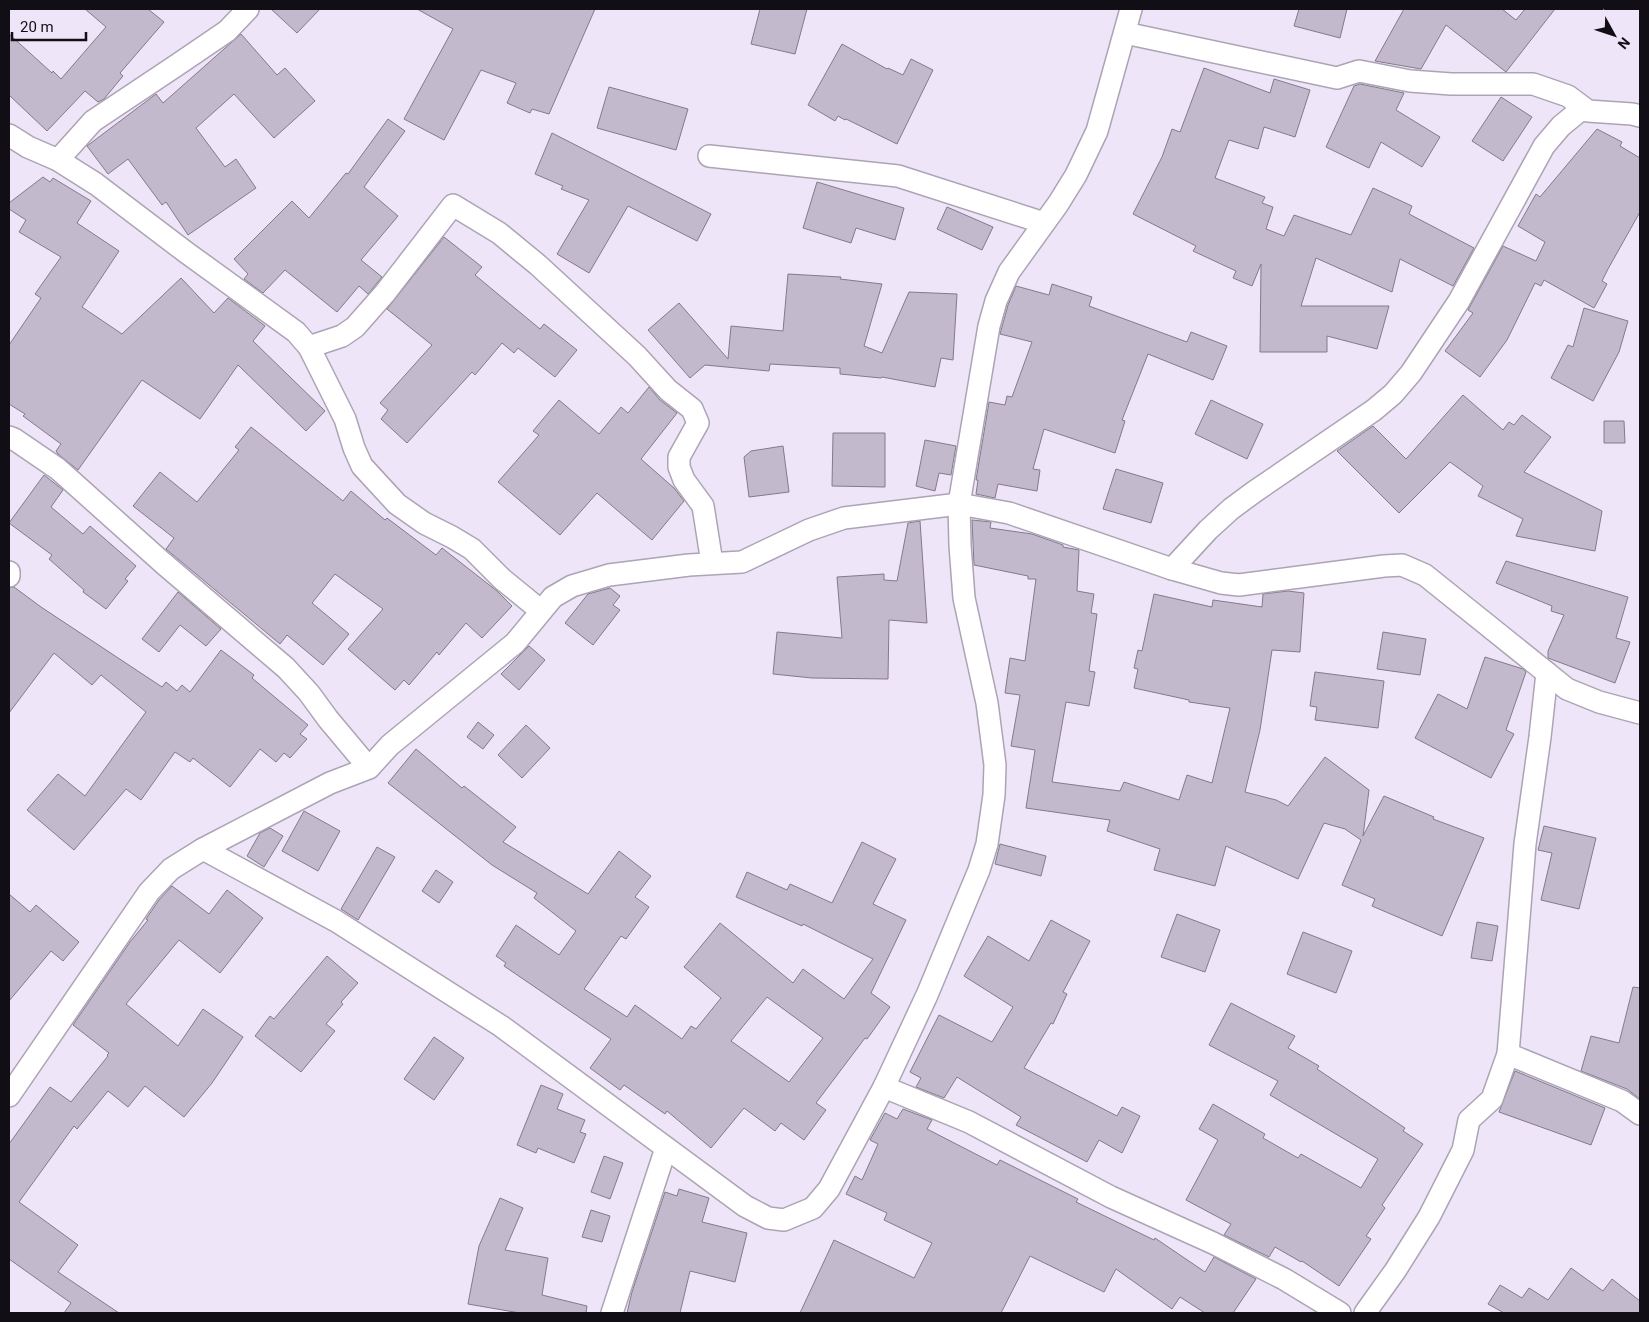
<svg xmlns="http://www.w3.org/2000/svg" width="1649" height="1322" font-family="Roboto,sans-serif">
<style>
.building{fill:#c3b9cc;stroke:#837a8b;fill-rule:evenodd}
.lines{fill:none;stroke-linecap:round;stroke-linejoin:round}
.minor-casing{stroke:#ada3b5;stroke-width:24}
.minor{stroke:#fff;stroke-width:21}
</style>
<rect width="100%" height="100%" fill="#efe5f8"/>
<g class="building">
<polygon points="85,9 148,9 164,22 120,73 123,76 104,99 98,102 85,91 47,131 9,95 9,34 52,73 53,71 61,79 106,27"/>
<polygon points="271,9 320,9 297,33"/>
<polygon points="417,9 595,9 549,114 532,109 530,113 507,103 516,83 481,70 444,140 404,119 453,29"/>
<polygon points="760,9 807,9 795,54 751,44"/>
<polygon points="1299,9 1347,9 1340,38 1294,26"/>
<polygon points="1404,9 1502,9 1516,20 1525,9 1555,9 1506,72 1446,25 1421,69 1375,61"/>
<polygon points="241,34 277,75 285,68 315,101 274,138 234,94 196,128 225,167 236,159 256,188 188,235 166,202 162,205 128,159 108,174 87,146 156,94 163,103"/>
<polygon points="842,44 887,69 888,68 903,75 911,59 933,70 897,144 846,119 845,120 838,116 835,121 808,105"/>
<polygon points="1204,68 1270,93 1274,79 1310,90 1295,137 1264,127 1258,149 1229,140 1215,178 1265,197 1262,203 1273,207 1266,229 1284,236 1294,215 1351,235 1373,188 1412,206 1409,214 1474,248 1453,286 1400,259 1392,292 1316,258 1301,306 1389,306 1377,349 1327,336 1327,352 1260,352 1261,264 1252,286 1233,278 1236,271 1193,251 1196,246 1133,214 1162,157 1172,129 1180,132"/>
<polygon points="1360,84 1404,93 1396,110 1440,137 1422,167 1381,142 1369,168 1326,147 1354,86"/>
<polygon points="609,87 688,109 676,150 597,128"/>
<polygon points="1501,97 1532,117 1503,161 1472,141"/>
<polygon points="388,119 405,131 364,187 398,216 361,260 382,277 368,294 359,286 337,312 285,270 263,293 244,279 248,274 234,259 292,201 309,218 346,173 348,174"/>
<polygon points="1597,129 1622,142 1620,146 1640,158 1640,212 1608,269 1602,281 1607,284 1594,308 1544,280 1541,286 1535,283 1507,340 1480,377 1445,351 1473,313 1468,310 1503,246 1536,261 1545,242 1518,226 1536,194 1540,197"/>
<polygon points="552,133 711,214 697,241 628,206 589,273 557,254 589,200 561,189 563,186 535,174"/>
<polygon points="43,177 50,182 53,178 91,201 77,223 119,251 82,307 122,334 181,278 214,313 228,298 265,326 253,341 325,411 306,431 238,365 200,419 142,380 78,470 58,454 56,451 61,444 23,416 25,414 9,404 9,345 41,298 35,294 61,257 19,232 26,220 9,209 9,203"/>
<polygon points="817,182 904,208 895,240 856,228 851,243 803,228"/>
<polygon points="947,207 993,227 982,250 937,229"/>
<polygon points="444,237 482,267 475,275 540,329 544,324 577,350 555,377 518,348 514,353 502,343 475,375 472,372 407,443 381,419 388,410 380,403 432,345 387,309"/>
<polygon points="788,274 841,277 840,279 882,284 864,346 882,353 909,292 957,294 953,360 941,358 935,387 882,377 881,378 840,374 840,368 770,364 769,371 705,365 690,378 648,330 679,303 728,359 731,326 783,331"/>
<polygon points="1052,284 1092,297 1089,306 1187,342 1191,332 1227,346 1213,380 1148,354 1122,420 1125,421 1115,453 1044,429 1033,469 1040,470 1037,491 998,484 995,498 976,494 978,480 976,480 989,402 1005,405 1007,396 1012,397 1032,342 1000,334 1008,305 1016,286 1049,295"/>
<polygon points="1584,308 1628,321 1619,352 1593,401 1551,378 1568,345 1573,347"/>
<polygon points="649,387 660,400 677,413 641,459 674,488 684,501 652,540 597,493 560,535 498,482 539,435 533,431 559,400 599,434 621,407 628,413"/>
<polygon points="1463,395 1503,430 1509,422 1514,425 1522,415 1551,437 1524,472 1602,511 1595,551 1516,536 1523,519 1478,496 1483,486 1450,462 1399,513 1337,451 1373,426 1406,459"/>
<polygon points="1211,400 1263,424 1247,459 1195,434"/>
<polygon points="1604,421 1624,421 1625,443 1604,443"/>
<polygon points="251,427 343,501 351,491 385,520 387,518 436,555 442,548 497,591 512,606 482,638 466,623 439,655 437,652 409,685 404,680 395,690 348,649 383,609 335,574 312,603 349,634 323,665 287,635 280,644 166,549 174,538 133,506 160,472 197,502 239,450 235,447"/>
<polygon points="833,433 885,433 885,487 832,486"/>
<polygon points="925,440 956,446 951,475 939,473 935,491 916,486"/>
<polygon points="783,446 789,492 749,497 744,457 751,451"/>
<polygon points="1116,469 1163,483 1151,523 1103,509"/>
<polygon points="44,475 63,490 51,507 83,534 90,526 136,566 125,579 128,581 106,609 83,592 84,590 49,559 52,555 9,523"/>
<polygon points="972,520 991,522 990,528 1032,534 1063,545 1063,547 1079,550 1077,591 1094,594 1091,613 1097,614 1089,671 1095,672 1089,706 1066,702 1052,782 1120,791 1124,782 1179,800 1187,775 1212,783 1230,708 1189,702 1189,700 1134,688 1138,669 1134,668 1138,650 1142,651 1154,594 1212,607 1213,600 1262,607 1263,594 1288,591 1304,593 1300,652 1272,650 1260,730 1245,792 1276,800 1288,806 1325,757 1369,790 1363,836 1384,796 1434,817 1433,819 1484,838 1442,936 1372,906 1375,899 1342,885 1361,840 1345,829 1324,823 1298,879 1226,846 1215,886 1154,870 1160,849 1107,831 1110,820 1026,808 1035,750 1011,746 1020,695 1005,693 1010,658 1025,661 1036,579 1028,579 1028,576 974,565"/>
<polygon points="920,521 927,623 889,620 888,679 812,678 773,674 777,632 842,638 837,577 884,574 884,580 897,581 908,523"/>
<polygon points="1506,561 1628,597 1616,638 1630,642 1615,683 1548,658 1548,651 1564,615 1551,611 1552,606 1496,583"/>
<polygon points="14,587 41,607 162,687 166,682 177,691 182,685 190,692 221,650 254,675 252,678 308,725 300,734 307,739 290,758 284,753 276,762 260,749 230,787 193,758 190,762 175,752 141,800 126,789 74,850 27,810 58,774 85,796 146,712 101,675 92,685 54,653 9,713 9,588"/>
<polygon points="610,588 620,596 613,605 620,610 593,645 565,623 588,594"/>
<polygon points="178,592 221,629 206,646 180,625 159,652 142,639"/>
<polygon points="1383,632 1426,639 1420,675 1377,669"/>
<polygon points="529,646 545,660 519,690 501,674"/>
<polygon points="1485,657 1523,669 1526,672 1506,730 1514,734 1491,778 1415,738 1438,694 1467,709"/>
<polygon points="1315,672 1384,681 1378,728 1315,720 1317,707 1310,706"/>
<polygon points="478,722 494,735 483,749 467,737"/>
<polygon points="526,725 550,748 522,778 498,755"/>
<path d="M 416,749 L 462,788 L 464,786 L 516,827 L 503,842 L 588,894 L 619,851 L 651,876 L 635,897 L 649,907 L 626,939 L 621,936 L 584,989 L 627,1017 L 635,1005 L 682,1039 L 691,1026 L 696,1029 L 721,998 L 684,967 L 720,923 L 793,983 L 803,969 L 844,999 L 873,959 L 803,924 L 802,926 L 736,897 L 747,872 L 787,890 L 790,884 L 832,903 L 862,842 L 896,859 L 873,904 L 906,920 L 871,993 L 890,1007 L 867,1039 L 865,1038 L 816,1103 L 826,1110 L 804,1140 L 781,1123 L 775,1131 L 744,1108 L 711,1148 L 667,1111 L 665,1114 L 624,1085 L 620,1090 L 590,1068 L 611,1039 L 504,966 L 506,963 L 496,956 L 516,925 L 559,955 L 576,931 L 534,898 L 537,893 L 492,865 L 388,783 ZM 767,997 L 823,1038 L 789,1082 L 731,1041 Z"/>
<polygon points="304,811 340,831 318,871 282,851"/>
<polygon points="1544,826 1596,838 1579,909 1541,900 1552,853 1538,850"/>
<polygon points="270,828 283,836 264,867 247,856 260,833"/>
<polygon points="1000,844 1046,856 1041,876 995,864"/>
<polygon points="377,847 395,857 358,920 341,909"/>
<polygon points="436,870 453,882 439,903 422,891"/>
<polygon points="172,886 209,914 227,890 263,918 220,973 179,940 126,1004 178,1046 203,1009 243,1037 212,1083 184,1117 145,1086 128,1107 108,1091 77,1129 74,1126 19,1202 78,1245 58,1272 119,1313 64,1313 71,1303 9,1259 9,1144 50,1087 71,1102 108,1056 107,1055 109,1053 73,1025 130,942 148,920 146,919 159,900"/>
<polygon points="9,894 30,912 36,905 79,942 63,961 51,951 9,1001"/>
<polygon points="1177,914 1220,930 1205,972 1161,957"/>
<polygon points="1051,920 1090,941 1063,992 1067,994 1053,1024 1051,1023 1024,1068 1117,1116 1122,1107 1140,1116 1122,1153 1099,1140 1087,1162 1016,1125 1021,1117 957,1077 944,1098 916,1087 921,1078 910,1072 939,1015 992,1042 1013,1007 964,976 988,936 1029,961"/>
<polygon points="1477,922 1498,926 1492,961 1471,958"/>
<polygon points="1303,932 1352,951 1336,993 1287,974"/>
<polygon points="327,956 358,983 341,1002 343,1004 326,1024 335,1031 301,1072 255,1036 270,1016 274,1019"/>
<polygon points="1633,987 1640,988 1640,1099 1627,1089 1581,1071 1591,1036 1619,1043"/>
<polygon points="1231,1003 1295,1036 1288,1048 1319,1066 1317,1069 1405,1128 1403,1131 1423,1144 1382,1205 1385,1208 1366,1236 1371,1239 1339,1286 1302,1261 1301,1262 1275,1247 1269,1257 1224,1235 1231,1224 1186,1200 1218,1140 1199,1129 1213,1104 1265,1134 1263,1138 1298,1158 1301,1154 1361,1188 1378,1159 1270,1095 1278,1081 1209,1045"/>
<polygon points="434,1037 464,1058 434,1100 404,1079"/>
<polygon points="1515,1071 1605,1108 1591,1145 1499,1112"/>
<polygon points="541,1085 563,1094 557,1109 585,1120 580,1132 586,1134 574,1163 538,1148 536,1153 517,1145"/>
<polygon points="903,1109 932,1120 927,1129 997,1165 1000,1160 1078,1199 1076,1202 1154,1240 1155,1238 1205,1272 1214,1257 1256,1279 1233,1313 1205,1313 1180,1297 1172,1309 1116,1269 1104,1292 1030,1256 1001,1313 800,1313 834,1240 914,1278 932,1243 884,1220 887,1213 846,1194 855,1176 862,1180 878,1144 870,1140 885,1113 897,1119"/>
<polygon points="604,1156 623,1163 610,1199 591,1192"/>
<polygon points="679,1189 709,1198 702,1222 747,1233 735,1282 690,1271 680,1313 627,1313 632,1292 665,1192 677,1196"/>
<polygon points="500,1198 523,1208 505,1250 548,1258 542,1295 587,1306 586,1313 520,1313 468,1304 479,1246"/>
<polygon points="591,1210 610,1216 602,1242 582,1237"/>
<polygon points="1571,1268 1603,1291 1612,1279 1640,1301 1640,1313 1504,1313 1488,1304 1500,1285 1522,1298 1529,1288 1548,1300"/>
</g>
<g class="lines">
<g class="minor-casing">
<g id="minor">
<polyline points="1125,33 1337,78 1359,71 1410,81 1451,84 1533,84 1568,96 1588,111 1632,114 1640,116"/>
<polyline points="9,135 28,147 58,160 96,184 187,253 296,332 309,347 345,419 354,448 362,466 397,504 424,523 452,537 472,549 502,579 540,610"/>
<polyline points="709,156 898,176 1044,223"/>
<polyline points="58,160 93,121 177,65 227,31 248,9"/>
<polyline points="309,347 342,336 355,327 385,293 453,205 499,233 538,265 637,356 668,390 692,409 698,423 679,457 679,467 684,480 703,506 712,563"/>
<polyline points="9,437 14,439 58,469 163,563 286,668 309,693 328,719 369,768"/>
<polyline points="1172,569 1208,530 1231,509 1254,492 1374,410 1393,394 1411,373 1459,301 1544,146 1561,126 1583,108"/>
<polyline points="9,572 9,576"/>
<polyline points="203,849 336,921 501,1026 745,1206 768,1218 784,1220 813,1208 829,1189 884,1087 927,995 979,870 987,844 994,795 995,765 987,703 964,598 960,545 959,504 989,326 996,301 1009,272 1058,204 1076,175 1097,131 1131,9"/>
<polyline points="1508,1054 1622,1101 1640,1114"/>
<polyline points="884,1087 969,1122 1111,1197 1213,1243 1284,1279 1340,1313"/>
<polyline points="9,1096 149,892 171,869 203,849 330,783 369,768 390,745 515,643 553,597 572,586 609,575 689,565 742,562 809,530 844,518 959,504 1009,513 1172,569 1221,583 1239,585 1384,566 1402,565 1425,575 1567,689 1599,702 1640,713"/>
<polyline points="612,1313 666,1148"/>
<polyline points="1365,1313 1395,1271 1429,1217 1463,1150 1469,1120 1492,1099 1508,1054 1525,844 1540,737 1547,673"/>
</g>
</g>
<use href="#minor" class="minor"/>
</g>
<rect width="1649" height="1322" fill="none" stroke="#120e15" stroke-width="20"/>
<g transform="translate(1614 35) rotate(130)" stroke="#efe5f8" stroke-width="4" paint-order="stroke">
<path d="M0-4L9 19L0 12L-9 19Z" fill="#120e15"/>
<text y="-8" font-size="14" font-weight="bold" text-anchor="middle" fill="#120e15">N</text>
</g>
<path d="M12 32v8h74v-8" fill="none" stroke="#120e15" stroke-width="2.5"/>
<text x="20" y="32" font-size="15" fill="#120e15" stroke="#efe5f8" stroke-width="4" paint-order="stroke">20 m</text>
</svg>
